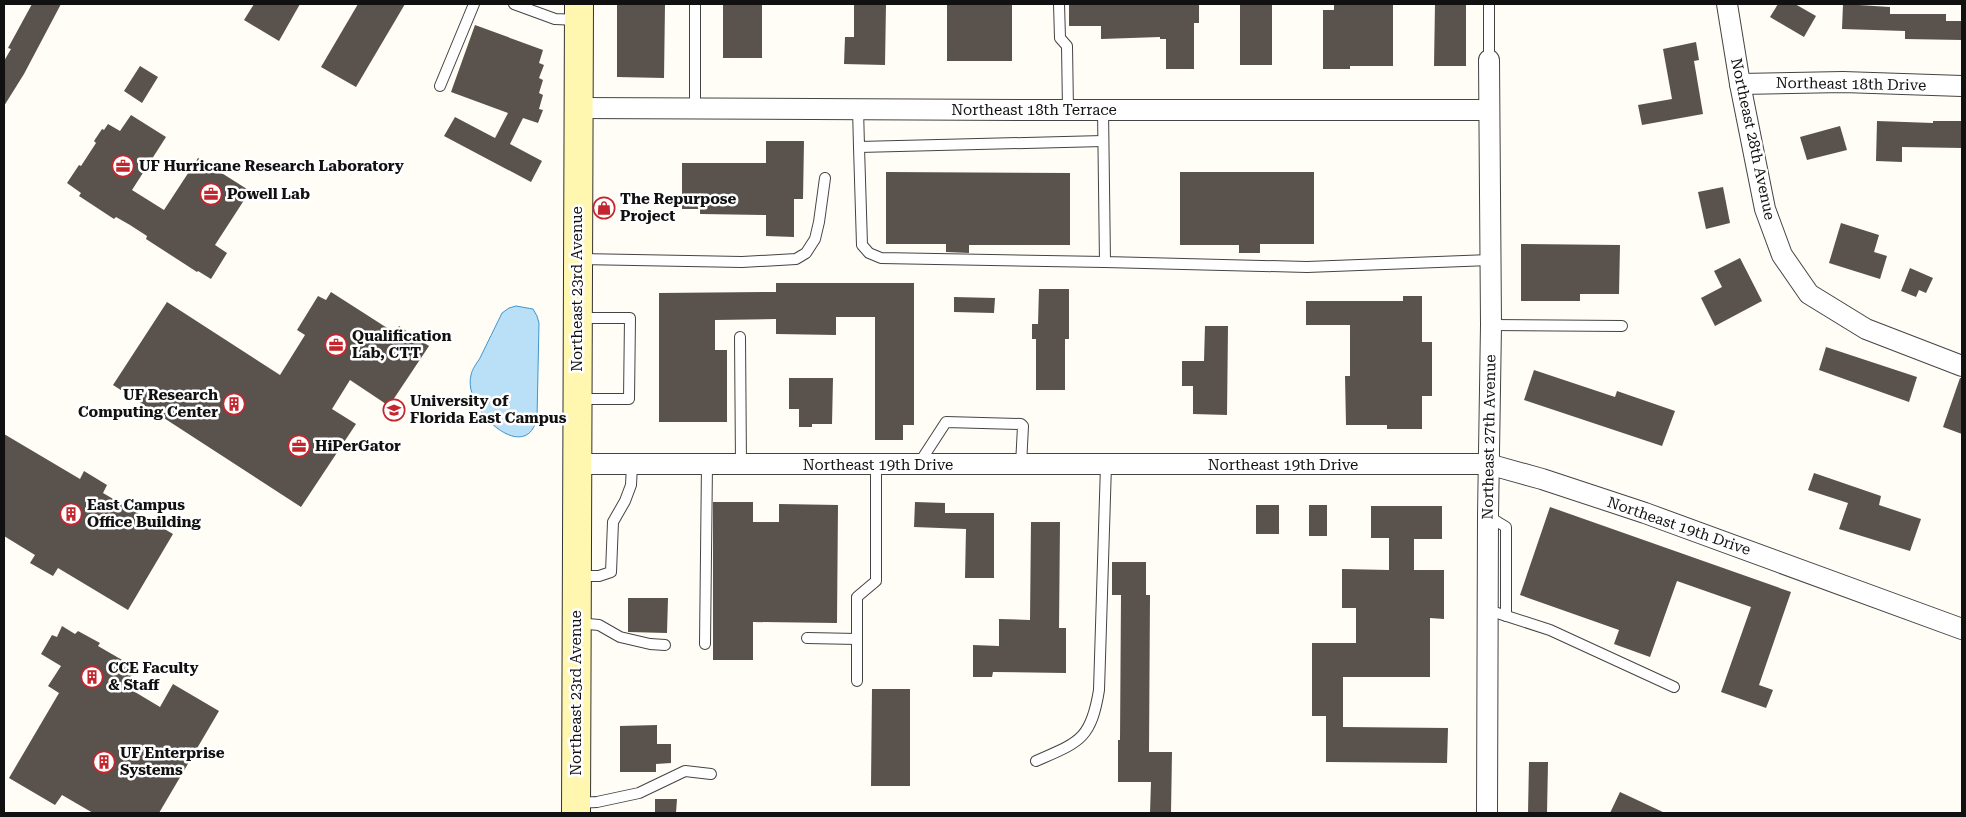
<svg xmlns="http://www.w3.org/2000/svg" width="1966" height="817" font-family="'Roboto Serif',serif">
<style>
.water{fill:#b9e0f7;stroke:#3f96cf}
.building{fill:#5a524d}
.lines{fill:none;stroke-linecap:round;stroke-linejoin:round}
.service-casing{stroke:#444;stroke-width:12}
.minor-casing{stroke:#444;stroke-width:22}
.secondary-casing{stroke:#333;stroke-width:30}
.service{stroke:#fff;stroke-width:10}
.minor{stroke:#fff;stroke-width:20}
.secondary{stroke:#fff6b0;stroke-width:28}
.labels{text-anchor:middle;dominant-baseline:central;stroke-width:5;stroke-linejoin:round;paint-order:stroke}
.street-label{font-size:15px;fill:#111;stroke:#fff}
.poi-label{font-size:15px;font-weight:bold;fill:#111;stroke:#fff;text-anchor:start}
</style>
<rect width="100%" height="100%" fill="#fffdf5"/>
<path class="water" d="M 516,306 L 533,309 L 537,316 L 539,323 L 537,418 C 526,467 462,409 471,375 C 472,369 477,363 480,358 C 487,343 495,328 502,313 L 509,308 Z"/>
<g class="building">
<polygon points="32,4 61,4 24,74 4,106 4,61 11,49 8,48"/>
<polygon points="254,4 300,4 279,41 244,20"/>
<polygon points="358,4 405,4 356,87 321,67"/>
<polygon points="617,4 665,4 664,78 617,77"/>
<rect x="723" y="4" width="39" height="54"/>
<polygon points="854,4 886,4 885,65 844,64 845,37 854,37"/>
<rect x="947" y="4" width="65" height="57"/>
<polygon points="1069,4 1199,4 1199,23 1194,23 1194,69 1166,69 1166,39 1160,39 1160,37 1101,39 1101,26 1069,26"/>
<rect x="1240" y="4" width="32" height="61"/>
<polygon points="1334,4 1393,4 1393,66 1350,66 1350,69 1323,69 1323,10 1334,10"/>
<polygon points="1435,4 1466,4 1466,66 1434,66"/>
<polygon points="1778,4 1795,4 1816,16 1804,37 1770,17"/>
<polygon points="1843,4 1890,7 1890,14 1946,14 1946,21 1962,21 1962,40 1905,39 1905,31 1842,29"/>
<polygon points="475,25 543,50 539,63 544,65 539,78 543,80 539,93 543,95 539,109 543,110 538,123 523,118 510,144 542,161 531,182 444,136 455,117 495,138 508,113 451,92"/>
<polygon points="1696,42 1699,60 1694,61 1703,114 1642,125 1638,105 1672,99 1663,49"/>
<polygon points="140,66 158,77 142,103 124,91"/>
<polygon points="131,115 166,137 132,190 164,210 198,158 250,191 215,245 227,253 211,279 198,271 197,272 146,239 147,236 130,225 116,217 114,219 79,196 81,193 67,183 79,165 81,166 96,143 94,141 102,129 104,130 108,124 120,131"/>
<polygon points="1877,121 1933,123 1933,121 1962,121 1962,148 1902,147 1902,162 1876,161"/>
<polygon points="1840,126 1847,150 1807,160 1800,137"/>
<polygon points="766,141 804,141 803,199 794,199 794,237 766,236 766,215 700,214 700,209 682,209 682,163 766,163"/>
<polygon points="886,172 1070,173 1070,245 969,245 969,253 946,252 946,244 886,244"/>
<polygon points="1180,172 1314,172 1314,244 1260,244 1260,253 1239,253 1239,245 1180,245"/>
<polygon points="1723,187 1730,223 1706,229 1698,192"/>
<polygon points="1841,223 1879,235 1874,252 1887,256 1880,279 1829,263"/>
<polygon points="1521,244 1620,245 1619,294 1580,294 1580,301 1521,301"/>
<polygon points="1740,258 1762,301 1715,326 1701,298 1722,287 1714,271"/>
<polygon points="1910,268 1933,278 1926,293 1919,290 1916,297 1901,291"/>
<polygon points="776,283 914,283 914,425 903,425 903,440 875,440 875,317 836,317 836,335 776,334 776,319 715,320 715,350 727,350 727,422 659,422 659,293 776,292"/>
<polygon points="1039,289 1069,289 1069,339 1065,339 1065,390 1036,390 1036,339 1032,339 1032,324 1038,324"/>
<polygon points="331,292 395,333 399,326 429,346 389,406 350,380 332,409 356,424 301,507 113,385 167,302 280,375 305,335 297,330 318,296 326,300"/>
<polygon points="1403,296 1422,296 1422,342 1432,342 1432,396 1422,396 1422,429 1387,429 1387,425 1346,425 1345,376 1350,376 1350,325 1306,325 1306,301 1403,301"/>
<polygon points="954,297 995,298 994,313 954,312"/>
<polygon points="1205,326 1228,326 1227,415 1193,414 1193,386 1182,386 1182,361 1204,361"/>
<polygon points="1826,347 1917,377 1909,402 1819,370"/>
<polygon points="1534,370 1615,397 1617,391 1675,411 1662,446 1524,400"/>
<polygon points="789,378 833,378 832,424 812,424 812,427 799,427 799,409 789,409"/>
<polygon points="1960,378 1962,378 1962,434 1943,427"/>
<polygon points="4,434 80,479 84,471 107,485 103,493 173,534 128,610 58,568 53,576 30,563 35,555 4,536"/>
<polygon points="1814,473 1881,496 1879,505 1921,519 1910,551 1839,529 1848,503 1808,490"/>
<polygon points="713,502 753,502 753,522 779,522 779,504 838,505 837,623 753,622 753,660 713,660"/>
<polygon points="915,502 945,503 945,513 994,513 994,578 965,578 966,529 914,527"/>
<rect x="1256" y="505" width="23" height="29"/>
<rect x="1309" y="505" width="18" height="31"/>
<polygon points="1371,506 1442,506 1442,539 1414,539 1414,570 1444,570 1444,619 1430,618 1430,677 1343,677 1343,727 1448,728 1447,763 1326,762 1326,716 1312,716 1312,643 1356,643 1356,608 1342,608 1342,569 1389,570 1389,538 1371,538"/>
<polygon points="1550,507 1791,592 1759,685 1773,690 1766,708 1721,692 1751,607 1677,581 1650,657 1614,644 1619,630 1520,595"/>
<polygon points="1031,522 1060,522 1059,628 1066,628 1066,673 993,672 992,677 973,677 973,645 999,646 999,619 1030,620"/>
<polygon points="1112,562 1146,562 1146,595 1150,595 1149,752 1172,752 1171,813 1150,813 1151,782 1118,782 1118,740 1120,740 1121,595 1112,595"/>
<polygon points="628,598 668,598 667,633 628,632"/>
<polygon points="62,626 75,634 78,631 100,643 98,646 136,668 125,686 160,707 173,684 219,711 159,813 93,813 62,795 55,805 9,778 59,693 48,686 61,666 41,654 52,635 57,637"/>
<polygon points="872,689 910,689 910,786 871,786"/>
<polygon points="657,725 657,744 671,744 671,763 656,764 656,772 620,772 620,726"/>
<polygon points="1529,762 1548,762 1547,813 1528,813"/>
<polygon points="1620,792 1665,813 1610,813"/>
<polygon points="655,799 677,799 676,813 655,813"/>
</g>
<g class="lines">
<g class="service-casing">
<g id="service">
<polyline points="514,4 555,19 578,20"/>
<polyline points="1059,4 1060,38 1067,46 1068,110"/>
<polyline points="1489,60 1489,4"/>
<polyline points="440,86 474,4"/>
<polyline points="695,108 695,4"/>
<polyline points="858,108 859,147 1103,141"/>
<polyline points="1103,110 1105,262 1307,267 1490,260"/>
<polyline points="859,147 862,245 869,253 881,258 1105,262"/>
<polyline points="580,259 742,262 796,259 806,253 815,239 819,222 825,178"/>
<polyline points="1491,325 1622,326"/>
<polyline points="740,337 741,464"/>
<polyline points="578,399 629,399 630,318 580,318"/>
<polyline points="918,465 946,422 1021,424 1023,426 1021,465"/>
<polyline points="1488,516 1506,527 1506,616"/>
<polyline points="577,576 599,576 611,572 613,522 625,501 631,485 632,465"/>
<polyline points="1488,610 1550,630 1674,687"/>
<polyline points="577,623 599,625 620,637 650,644 665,645"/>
<polyline points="807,638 857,639"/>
<polyline points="705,644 707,464"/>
<polyline points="857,681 857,597 876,581 876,465"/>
<path d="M 1036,761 C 1079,742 1091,740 1099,690 L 1106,465"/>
<polyline points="577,803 597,802 639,793 685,771 711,774"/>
</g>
</g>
<g class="minor-casing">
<g id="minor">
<polyline points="1727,4 1740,84 1765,209 1782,255 1809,294 1866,329 1962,366"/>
<polyline points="1740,84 1843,82 1962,86"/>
<polyline points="578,108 1044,110 1489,110"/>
<polyline points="576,464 1488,464 1542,479 1645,513 1962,629"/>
<polyline points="1487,813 1488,516 1491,325 1489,60"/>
</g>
</g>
<g class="secondary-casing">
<polyline id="secondary" points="576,813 579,4"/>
</g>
<use href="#service" class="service"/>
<use href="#minor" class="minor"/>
<use href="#secondary" class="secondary"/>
</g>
<defs>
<g id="office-ring" transform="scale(1.125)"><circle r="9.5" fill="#fff" stroke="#c4262e" stroke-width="1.5"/><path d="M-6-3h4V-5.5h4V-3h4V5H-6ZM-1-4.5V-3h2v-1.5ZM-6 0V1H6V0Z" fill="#c4262e"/></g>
<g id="shop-ring" transform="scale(1.125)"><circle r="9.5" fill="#fff" stroke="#c4262e" stroke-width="1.5"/><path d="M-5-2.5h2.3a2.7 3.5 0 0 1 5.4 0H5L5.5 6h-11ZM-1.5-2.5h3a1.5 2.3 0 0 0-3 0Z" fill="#c4262e"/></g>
<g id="building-ring" transform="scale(1.125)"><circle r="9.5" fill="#fff" stroke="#c4262e" stroke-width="1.5"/><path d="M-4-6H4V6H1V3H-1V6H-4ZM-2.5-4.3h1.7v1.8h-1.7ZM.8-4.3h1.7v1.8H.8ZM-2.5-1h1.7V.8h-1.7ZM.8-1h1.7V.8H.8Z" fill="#c4262e"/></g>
<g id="university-ring" transform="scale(1.125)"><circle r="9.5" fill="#fff" stroke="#c4262e" stroke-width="1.5"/><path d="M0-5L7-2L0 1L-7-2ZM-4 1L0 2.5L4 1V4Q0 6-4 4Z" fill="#c4262e"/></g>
</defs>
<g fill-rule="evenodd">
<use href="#office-ring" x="123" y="166"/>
<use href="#office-ring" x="211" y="194"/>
<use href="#shop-ring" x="604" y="208"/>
<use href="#office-ring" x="336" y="345"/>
<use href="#building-ring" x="234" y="404"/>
<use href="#university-ring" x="394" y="410"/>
<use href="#office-ring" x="299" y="446"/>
<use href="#building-ring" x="71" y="514"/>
<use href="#building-ring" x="92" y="677"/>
<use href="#building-ring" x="104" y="762"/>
</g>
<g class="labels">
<g class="street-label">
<text transform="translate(1851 84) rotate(1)">Northeast 18th Drive</text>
<text x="1034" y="110">Northeast 18th Terrace</text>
<text transform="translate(1753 139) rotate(78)">Northeast 28th Avenue</text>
<text transform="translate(577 289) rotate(-90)">Northeast 23rd Avenue</text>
<text transform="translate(1489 437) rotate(-89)">Northeast 27th Avenue</text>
<text x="878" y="465">Northeast 19th Drive</text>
<text x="1283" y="465">Northeast 19th Drive</text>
<text transform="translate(1679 526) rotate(19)">Northeast 19th Drive</text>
<text transform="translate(576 693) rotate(-90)">Northeast 23rd Avenue</text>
</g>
<g class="poi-label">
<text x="139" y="166">UF Hurricane Research Laboratory</text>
<text x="227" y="194">Powell Lab</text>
<text x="620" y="199">The Repurpose<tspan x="620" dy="17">Project</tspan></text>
<text x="352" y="336">Qualification<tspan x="352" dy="17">Lab, CTT</tspan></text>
<text x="218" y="395" text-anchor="end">UF Research<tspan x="218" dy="17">Computing Center</tspan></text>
<text x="410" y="401">University of<tspan x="410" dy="17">Florida East Campus</tspan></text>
<text x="315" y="446">HiPerGator</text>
<text x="87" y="505">East Campus<tspan x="87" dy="17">Office Building</tspan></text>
<text x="108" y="668">CCE Faculty<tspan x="108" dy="17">&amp; Staff</tspan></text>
<text x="120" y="753">UF Enterprise<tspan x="120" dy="17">Systems</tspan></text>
</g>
</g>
<rect width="1966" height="817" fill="none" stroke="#111111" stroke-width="10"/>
</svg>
